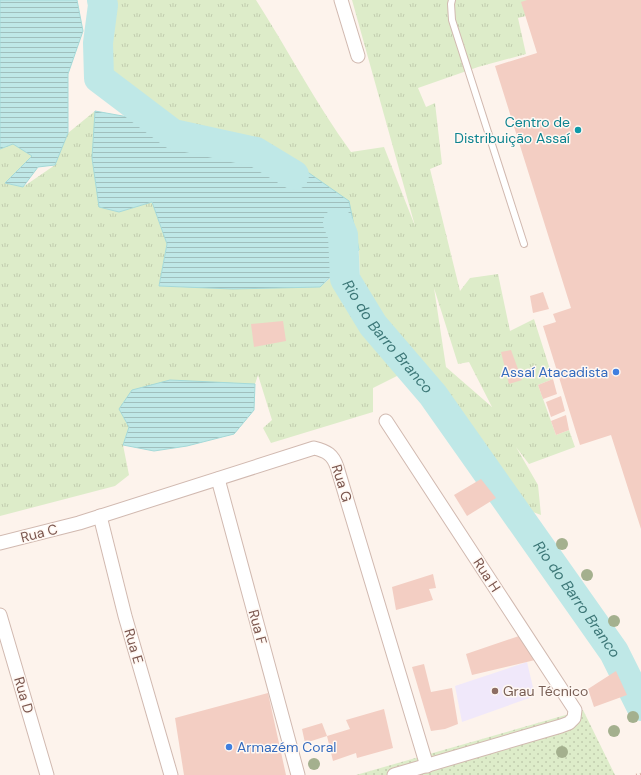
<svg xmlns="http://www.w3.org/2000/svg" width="641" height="775" font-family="'DM Sans',sans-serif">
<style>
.education{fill:#f0e8fa}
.grass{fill:url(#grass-tufts);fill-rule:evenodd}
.park{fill:url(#park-dots)}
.water{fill:url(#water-rules);stroke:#a5dad9}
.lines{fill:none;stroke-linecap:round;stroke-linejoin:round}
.river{stroke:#bfe8e7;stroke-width:30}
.building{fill:#f3cec3}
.lane-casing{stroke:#d1b9b0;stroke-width:8}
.street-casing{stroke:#d1b9b0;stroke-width:15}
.path{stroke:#d9b0a5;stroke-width:2.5;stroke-dasharray:1 3;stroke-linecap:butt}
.lane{stroke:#fff;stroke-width:6}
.street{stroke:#fff;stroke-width:13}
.tree{fill:#a4b08e}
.culture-dot{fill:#0f9aa8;stroke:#fff8f3;stroke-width:1.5}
.shop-dot{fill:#3f7fe0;stroke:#fff8f3;stroke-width:1.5}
.education-dot{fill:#8d6e63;stroke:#fff8f3;stroke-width:1.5}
.labels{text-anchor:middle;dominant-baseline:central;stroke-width:3;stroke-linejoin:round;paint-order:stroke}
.culture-label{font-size:14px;fill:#0d838f;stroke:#fff8f3;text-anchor:end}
.shop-label{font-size:14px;fill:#366cbe;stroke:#fff8f3;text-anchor:end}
.street-label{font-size:14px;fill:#7a554d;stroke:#fff8f3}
.education-label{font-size:14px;fill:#785e54;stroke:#fff8f3;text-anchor:start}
.water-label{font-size:15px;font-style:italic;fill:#3c7777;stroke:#fff8f3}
</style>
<defs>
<pattern id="grass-tufts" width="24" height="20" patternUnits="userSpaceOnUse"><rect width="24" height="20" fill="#ddecc9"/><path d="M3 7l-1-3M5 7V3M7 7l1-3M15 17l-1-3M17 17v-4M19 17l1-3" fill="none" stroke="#c1ccae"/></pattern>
<pattern id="park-dots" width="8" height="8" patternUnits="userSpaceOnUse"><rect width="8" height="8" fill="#ddecc9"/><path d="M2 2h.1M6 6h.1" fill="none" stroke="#c1ccae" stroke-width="1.8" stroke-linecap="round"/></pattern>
<pattern id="water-rules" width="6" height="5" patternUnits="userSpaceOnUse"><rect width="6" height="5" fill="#bfe8e7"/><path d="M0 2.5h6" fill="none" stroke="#a0bfbd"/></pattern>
</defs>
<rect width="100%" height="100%" fill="#fdf3ec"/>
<polygon class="education" points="527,662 535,696 462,722 455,686"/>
<g class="grass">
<path d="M 114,0 L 256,0 C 288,50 316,104 351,152 L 384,147 L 415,226 L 352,0 L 527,0 L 530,15 L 518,18 L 526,54 L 478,67 L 418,88 L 426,107 L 435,103 L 442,164 L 430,169 L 460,291 L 470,278 L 498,274 L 510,331 L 534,319 L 553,379 L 538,385 C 544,402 550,418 556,435 L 569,430 L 575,447 L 529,464 L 516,447 L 538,485 L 541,515 L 522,508 L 360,283 L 359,250 L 309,173 L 165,123 L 110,86 ZM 434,288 L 458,364 L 469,362 L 492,407 L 446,367 Z"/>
<polygon points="95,111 99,207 119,212 152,202 167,244 159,286 233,289 320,287 344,267 345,279 403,373 373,388 373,412 271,443 263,428 272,420 258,375 255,384 230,384 119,409 129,427 123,445 129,475 115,486 0,516 0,149 13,144 32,156 5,183 23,187 55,165 68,133"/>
</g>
<polygon class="park" points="583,710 615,775 356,775"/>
<g class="water">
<polygon points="0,0 77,0 83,31 68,74 68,133 55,165 38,167 23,187 5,183 32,156 13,144 0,149"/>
<polygon points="95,111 189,128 309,173 349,201 359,250 320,287 233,289 159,286 167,244 152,202 119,212 99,207 92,158"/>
<polygon points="170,380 255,384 254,410 234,434 187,446 154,451 123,445 129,427 119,409 132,390"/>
</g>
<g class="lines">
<g class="river">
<polyline points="102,0 103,5 98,43 99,78 173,134 256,152 294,175"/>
<path id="s1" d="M 338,223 L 343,235 L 345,279 L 373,325 L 433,395 L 614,652 L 641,706"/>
</g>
</g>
<g class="building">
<polygon points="527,0 641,0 641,529 611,435 580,445 543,326 556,322 553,314 571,308 495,66 537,53 521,2"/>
<polygon points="543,292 549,309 533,313 530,296"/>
<polygon points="283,321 286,341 254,347 251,324"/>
<polygon points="511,350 522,380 509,384 501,352"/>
<polygon points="553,379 557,394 543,399 538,385"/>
<polygon points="561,396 565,411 551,417 546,402"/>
<polygon points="566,415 569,430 556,435 551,421"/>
<polygon points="481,479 496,498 467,516 454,495"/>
<polygon points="433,574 436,588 429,589 433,600 396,610 392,587"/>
<polygon points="519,636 535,660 472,675 466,654"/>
<polygon points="424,664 431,692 452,688 458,724 445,729 431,731 412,667"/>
<polygon points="616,671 627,695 594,707 588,689"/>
<polygon points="268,693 286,775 184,775 175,718"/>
<polygon points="384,709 393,748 357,758 356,753 333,761 327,736 305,743 302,729 322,723 327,736 350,729 346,720"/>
</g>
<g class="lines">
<g class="lane-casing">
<polyline id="lane" points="452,0 451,4 452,20 524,244"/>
</g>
<g class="street-casing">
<g id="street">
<polyline points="341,0 358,56"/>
<polyline points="386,421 575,710 574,718 569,723 561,726 394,775"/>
<polyline points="218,479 298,775"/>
<polyline points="100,516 125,616 171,775"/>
<path d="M 0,543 L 79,523 L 314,448 C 327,451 333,455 337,467 L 427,766"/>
<polyline points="0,615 47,775"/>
</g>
</g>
<polyline class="path" points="636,775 641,774"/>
<use href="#lane" class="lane"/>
<use href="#street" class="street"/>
</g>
<g class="tree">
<circle cx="562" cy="544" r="6"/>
<circle cx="587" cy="575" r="6"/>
<circle cx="614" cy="621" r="6"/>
<circle cx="633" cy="717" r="6"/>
<circle cx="614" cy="731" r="6"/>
<circle cx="562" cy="752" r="6"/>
<circle cx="314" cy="764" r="6"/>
</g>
<circle class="culture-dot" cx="578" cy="130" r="4"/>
<g class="shop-dot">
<circle cx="616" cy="372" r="4"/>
<circle cx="229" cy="747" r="4"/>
</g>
<circle class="education-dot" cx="495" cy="691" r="4"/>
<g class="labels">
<g class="culture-label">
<text x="570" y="122">Centro de<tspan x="570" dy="16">Distribuição Assaí</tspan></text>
</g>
<g class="shop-label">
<text x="608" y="372">Assaí Atacadista</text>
<text x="237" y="747" text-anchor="start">Armazém Coral</text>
</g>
<g class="street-label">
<text transform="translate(342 483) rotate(73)">Rua G</text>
<text transform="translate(39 533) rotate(-14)">Rua C</text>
<text transform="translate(487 575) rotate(57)">Rua H</text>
<text transform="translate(258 627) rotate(75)">Rua F</text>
<text transform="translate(134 646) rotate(74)">Rua E</text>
<text transform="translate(24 695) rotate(74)">Rua D</text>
</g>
<g class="education-label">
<text x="503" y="691">Grau Técnico</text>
</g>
<g class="water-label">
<text stroke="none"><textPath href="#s1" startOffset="129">Rio do Barro Branco</textPath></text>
<text stroke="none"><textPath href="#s1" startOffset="453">Rio do Barro Branco</textPath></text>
</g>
</g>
</svg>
